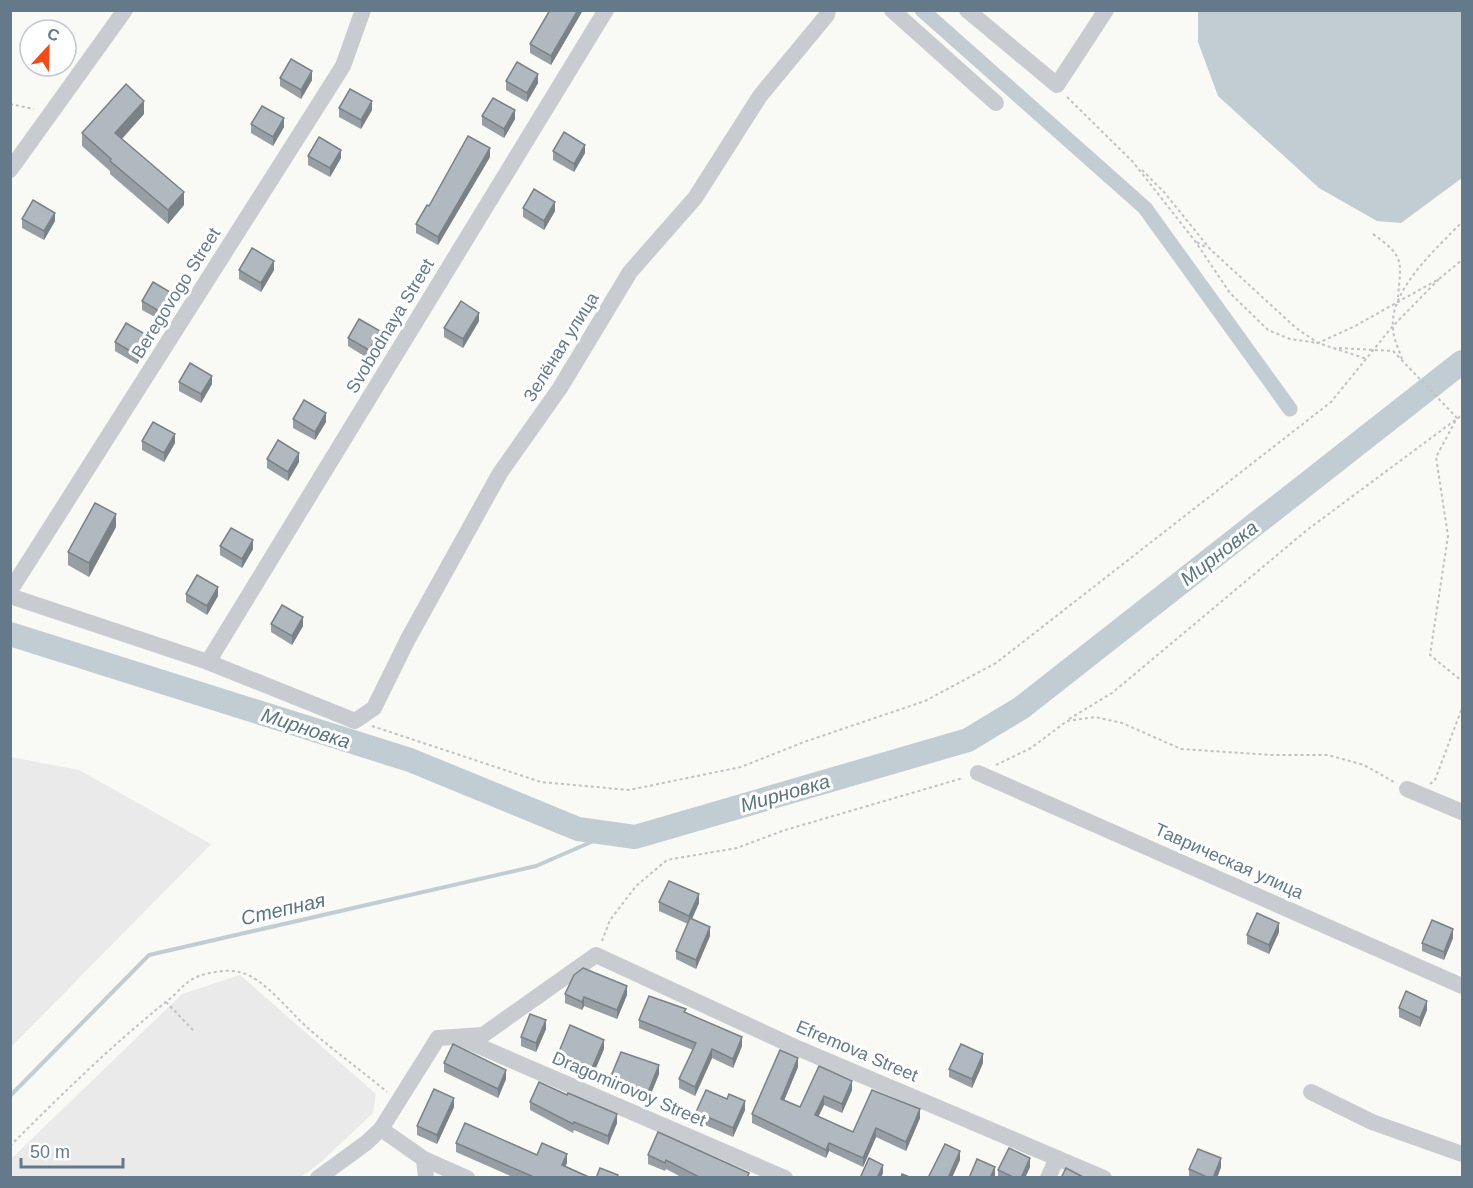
<svg xmlns="http://www.w3.org/2000/svg" width="1473" height="1188" font-family="Arial,sans-serif">
<style>
.built{fill:#e9eae9}
.water{fill:#c1cdd2}
.lines{fill:none;stroke-linecap:round;stroke-linejoin:round}
.stream{stroke:#c1cdd2;stroke-width:4}
.canal{stroke:#c1cdd2;stroke-width:15}
.river{stroke:#c1cdd2;stroke-width:24}
.path{stroke:#bfc2c4;stroke-width:2;stroke-dasharray:3 3;stroke-linecap:butt}
.minor{stroke:#c8ccd0;stroke-width:16}
.wall{fill:#979fa4}
.shaded-wall{fill:#7b8286}
.building{fill:#b0b9bf;stroke:#7b8286;stroke-width:1.5}
.labels{text-anchor:middle;dominant-baseline:central;stroke-width:6;stroke-linejoin:round;paint-order:stroke}
.street-label{font-size:18px;fill:#64798a;stroke:#fff}
.water-label{font-size:20px;font-style:italic;fill:#5b757e;stroke:#fff}
</style>
<rect width="100%" height="100%" fill="#f9f9f5"/>
<g class="built">
<polygon points="11,757 79,770 211,844 11,1047"/>
<polygon points="240,975 376,1094 373,1113 320,1163 301,1177 11,1177 11,1159 182,994"/>
</g>
<polygon class="water" points="1198,11 1462,11 1462,178 1401,223 1377,221 1319,188 1218,96 1198,42"/>
<g class="lines">
<polyline class="stream" points="10,1096 149,955 536,866 612,833"/>
<polyline class="canal" points="922,10 1145,208 1290,409"/>
<polyline class="river" points="10,634 410,760 578,829 635,837 968,740 1021,708 1462,362"/>
<g class="path">
<polyline points="1067,97 1133,162 1195,241 1230,293 1268,330 1290,339 1318,343 1355,326 1439,279 1462,260"/>
<polyline points="10,104 34,109"/>
<polyline points="1142,170 1164,192 1210,249 1296,328 1318,343 1367,359"/>
<path d="M 1373,234 C 1405,257 1401,260 1398,297"/>
<polyline points="1197,242 1207,248"/>
<polyline points="1339,348 1393,351 1457,418 1436,457 1448,536 1430,655 1462,681"/>
<path d="M 1402,359 C 1399,350 1393,338 1393,328 C 1389,290 1438,247 1462,222"/>
<polyline points="1069,719 1112,693 1307,530 1462,415"/>
<polyline points="372,726 541,782 629,790 741,767 804,742 925,701 996,663 1331,402 1392,327 1439,279"/>
<polyline points="996,765 1031,748 1067,721 1095,717 1122,723 1181,749 1272,755 1328,755 1364,765 1394,782"/>
<polyline points="1430,784 1435,780 1462,708"/>
<polyline points="602,941 610,920 636,886 667,860 737,848 782,831 963,778"/>
<polyline points="166,1002 193,1030"/>
<path d="M 10,1146 C 61,1095 112,1045 167,1001 C 178,993 185,981 199,976 C 210,972 228,969 239,972 C 263,976 291,1014 309,1029 C 334,1051 361,1070 387,1092"/>
</g>
<g class="minor">
<polyline points="892,10 996,103"/>
<polyline points="967,10 1057,85 1106,10"/>
<polyline points="10,170 125,10"/>
<polyline points="10,591 343,66 363,10"/>
<polyline points="10,596 208,662 355,721 374,708 408,639 500,473 560,388 630,272 695,198 760,96 827,15 828,10"/>
<polyline points="208,662 606,10"/>
<polyline points="978,773 1462,986"/>
<polyline points="1407,789 1462,812"/>
<polyline points="460,1038 785,1178"/>
<polyline points="1311,1092 1372,1122 1462,1154"/>
<polyline points="381,1129 424,1159 467,1178"/>
<polyline points="424,1159 426,1178"/>
<polyline points="318,1178 366,1143 381,1129 438,1038 483,1035 596,955 795,1047 1104,1178"/>
<polyline points="1048,1178 1057,1158"/>
</g>
</g>
<g class="wall">
<polygon points="583,10 551,65 530,53 530,44"/>
<polygon points="280,78 312,80 301,99 280,86"/>
<polygon points="506,81 538,83 527,102 506,90"/>
<polygon points="339,108 372,110 361,129 339,117"/>
<polygon points="144,114 122,139 184,205 168,224 110,174 110,171 82,146 82,133"/>
<polygon points="482,116 515,119 504,138 482,125"/>
<polygon points="251,124 284,127 273,146 251,133"/>
<polygon points="553,151 585,153 574,172 553,160"/>
<polygon points="308,156 341,158 330,177 308,165"/>
<polygon points="490,157 438,245 416,233 416,224 429,206"/>
<polygon points="523,208 555,211 544,230 523,217"/>
<polygon points="22,219 55,221 44,240 22,228"/>
<polygon points="239,270 274,270 261,292 239,279"/>
<polygon points="142,301 175,304 164,322 142,310"/>
<polygon points="479,321 463,348 444,337 444,328"/>
<polygon points="348,338 380,340 369,359 348,346"/>
<polygon points="115,342 148,345 137,364 115,351"/>
<polygon points="179,382 212,384 201,403 179,391"/>
<polygon points="293,419 326,422 315,440 293,428"/>
<polygon points="142,441 175,443 164,462 142,450"/>
<polygon points="267,459 299,462 288,481 267,468"/>
<polygon points="116,527 89,577 68,565 68,552"/>
<polygon points="220,546 253,549 242,568 220,555"/>
<polygon points="186,594 218,596 207,615 186,602"/>
<polygon points="271,624 303,626 292,645 271,632"/>
<polygon points="659,902 699,903 692,919 710,936 696,969 676,959 676,951 688,924 659,911"/>
<polygon points="1279,932 1269,954 1247,944 1247,935"/>
<polygon points="1453,938 1444,960 1422,951 1422,943"/>
<polygon points="565,994 627,995 617,1019 584,1006 582,1010 565,1003"/>
<polygon points="1399,1008 1427,1010 1420,1027 1399,1017"/>
<polygon points="686,1012 742,1046 733,1068 712,1058 695,1096 679,1088 679,1079 693,1050 639,1028 639,1020"/>
<polygon points="546,1029 536,1052 521,1046 521,1037"/>
<polygon points="604,1049 592,1077 558,1062 558,1054"/>
<polygon points="444,1063 506,1079 498,1098 444,1072"/>
<polygon points="983,1063 972,1088 949,1077 949,1069"/>
<polygon points="819,1066 852,1090 842,1113 824,1105 818,1116 853,1132 920,1118 906,1151 876,1137 863,1167 829,1151 826,1158 752,1123 752,1114 798,1067 784,1100 800,1107"/>
<polygon points="659,1074 648,1101 611,1085 611,1076"/>
<polygon points="567,1095 617,1123 608,1145 574,1130 573,1133 530,1110 530,1102"/>
<polygon points="454,1107 437,1144 417,1135 417,1126"/>
<polygon points="745,1110 733,1137 696,1121 696,1112"/>
<polygon points="456,1143 537,1155 567,1163 565,1166 591,1178 515,1178 456,1152"/>
<polygon points="648,1155 749,1178 683,1178 666,1169 665,1171 648,1164"/>
<polygon points="1030,1167 1025,1178 998,1178 998,1170"/>
<polygon points="1221,1167 1217,1178 1189,1178 1189,1169"/>
</g>
<g class="shaded-wall">
<polygon points="578,10 583,10 551,65 551,56"/>
<polygon points="312,71 312,80 301,99 301,90"/>
<polygon points="538,74 538,83 527,102 527,93"/>
<polygon points="144,101 144,114 115,146 115,133"/>
<polygon points="372,101 372,110 361,129 361,120"/>
<polygon points="515,110 515,119 504,138 504,129"/>
<polygon points="284,118 284,127 273,146 273,137"/>
<polygon points="585,145 585,153 574,172 574,164"/>
<polygon points="490,148 490,157 438,245 438,237"/>
<polygon points="341,150 341,158 330,177 330,168"/>
<polygon points="184,192 184,205 168,224 168,210"/>
<polygon points="555,202 555,211 544,230 544,221"/>
<polygon points="55,213 55,221 44,240 44,231"/>
<polygon points="274,261 274,270 261,292 261,283"/>
<polygon points="175,295 175,304 164,322 164,314"/>
<polygon points="479,313 479,321 463,348 463,339"/>
<polygon points="380,331 380,340 369,359 369,350"/>
<polygon points="148,336 148,345 137,364 137,355"/>
<polygon points="212,376 212,384 201,403 201,394"/>
<polygon points="326,413 326,422 315,440 315,432"/>
<polygon points="175,434 175,443 164,462 164,453"/>
<polygon points="299,453 299,462 288,481 288,472"/>
<polygon points="116,514 116,527 89,577 89,563"/>
<polygon points="253,540 253,549 242,568 242,559"/>
<polygon points="218,587 218,596 207,615 207,606"/>
<polygon points="303,617 303,626 292,645 292,636"/>
<polygon points="699,894 699,903 689,925 689,916"/>
<polygon points="1279,923 1279,932 1269,954 1269,945"/>
<polygon points="710,927 710,936 696,969 696,960"/>
<polygon points="1453,929 1453,938 1444,960 1444,952"/>
<polygon points="627,986 627,995 617,1019 617,1010"/>
<polygon points="584,997 584,1006 582,1010 582,1002"/>
<polygon points="1427,1001 1427,1010 1420,1027 1420,1018"/>
<polygon points="546,1020 546,1029 536,1052 536,1043"/>
<polygon points="742,1037 742,1046 733,1068 733,1059"/>
<polygon points="604,1040 604,1049 592,1077 592,1068"/>
<polygon points="712,1049 712,1058 695,1096 695,1087"/>
<polygon points="983,1054 983,1063 972,1088 972,1079"/>
<polygon points="798,1058 798,1067 781,1108 781,1099"/>
<polygon points="659,1065 659,1074 648,1101 648,1092"/>
<polygon points="506,1070 506,1079 498,1098 498,1089"/>
<polygon points="852,1081 852,1090 842,1113 842,1104"/>
<polygon points="824,1096 824,1105 815,1124 815,1115"/>
<polygon points="454,1098 454,1107 437,1144 437,1135"/>
<polygon points="745,1101 745,1110 733,1137 733,1128"/>
<polygon points="920,1109 920,1118 906,1151 906,1142"/>
<polygon points="617,1114 617,1123 608,1145 608,1136"/>
<polygon points="876,1128 876,1137 863,1167 863,1158"/>
<polygon points="829,1143 829,1151 826,1158 826,1150"/>
<polygon points="960,1151 960,1160 952,1178 948,1178"/>
<polygon points="567,1154 567,1163 562,1174 562,1165"/>
<polygon points="1030,1158 1030,1167 1025,1178 1021,1178"/>
<polygon points="1221,1158 1221,1167 1217,1178 1213,1178"/>
<polygon points="883,1165 883,1173 881,1178 877,1178"/>
<polygon points="995,1167 995,1176 994,1178 990,1178"/>
</g>
<g class="building">
<polygon points="550,10 578,10 551,56 530,44"/>
<polygon points="291,59 312,71 301,90 280,78"/>
<polygon points="517,62 538,74 527,93 506,81"/>
<polygon points="126,84 144,101 115,133 184,192 168,210 110,161 111,159 82,133"/>
<polygon points="350,89 372,101 361,120 339,108"/>
<polygon points="493,98 515,110 504,129 482,116"/>
<polygon points="262,106 284,118 273,137 251,124"/>
<polygon points="564,132 585,145 574,164 553,151"/>
<polygon points="468,136 490,148 438,237 416,224 427,205 429,206"/>
<polygon points="319,137 341,150 330,168 308,156"/>
<polygon points="534,189 555,202 544,221 523,208"/>
<polygon points="33,200 55,213 44,231 22,219"/>
<polygon points="252,248 274,261 261,283 239,270"/>
<polygon points="153,282 175,295 164,314 142,301"/>
<polygon points="461,301 479,313 463,339 444,328"/>
<polygon points="359,319 380,331 369,350 348,338"/>
<polygon points="126,323 148,336 137,355 115,342"/>
<polygon points="190,363 212,376 201,394 179,382"/>
<polygon points="304,400 326,413 315,432 293,419"/>
<polygon points="153,422 175,434 164,453 142,441"/>
<polygon points="278,440 299,453 288,472 267,459"/>
<polygon points="95,503 116,514 89,563 68,552"/>
<polygon points="231,528 253,540 242,559 220,546"/>
<polygon points="197,575 218,587 207,606 186,594"/>
<polygon points="282,605 303,617 292,636 271,624"/>
<polygon points="669,881 699,894 689,916 659,902"/>
<polygon points="1257,913 1279,923 1269,945 1247,935"/>
<polygon points="690,918 710,927 696,960 676,951"/>
<polygon points="1432,920 1453,929 1444,952 1422,943"/>
<polygon points="583,968 627,986 617,1010 584,997 582,1002 565,994 574,975"/>
<polygon points="1406,991 1427,1001 1420,1018 1399,1008"/>
<polygon points="649,996 686,1009 684,1012 742,1037 733,1059 712,1049 695,1087 679,1079 696,1043 639,1020"/>
<polygon points="530,1014 546,1020 536,1043 521,1037"/>
<polygon points="570,1025 604,1040 592,1068 558,1054"/>
<polygon points="453,1044 506,1070 498,1089 444,1063"/>
<polygon points="961,1044 983,1054 972,1079 949,1069"/>
<polygon points="780,1050 798,1058 781,1099 800,1107 819,1066 852,1081 842,1104 824,1096 815,1115 853,1132 872,1090 920,1109 906,1142 876,1128 863,1158 829,1143 826,1150 752,1114"/>
<polygon points="621,1052 659,1065 648,1092 611,1076"/>
<polygon points="539,1082 567,1095 568,1093 617,1114 608,1136 574,1122 573,1124 530,1102"/>
<polygon points="434,1089 454,1098 437,1135 417,1126"/>
<polygon points="706,1090 727,1099 729,1094 745,1101 733,1128 696,1112"/>
<polygon points="465,1123 537,1155 542,1143 567,1154 562,1165 591,1178 536,1178 456,1143"/>
<polygon points="658,1132 749,1173 747,1178 701,1178 666,1160 665,1163 648,1155"/>
<polygon points="945,1144 960,1151 948,1178 928,1178"/>
<polygon points="1009,1148 1030,1158 1021,1178 1015,1178 998,1170"/>
<polygon points="1198,1149 1221,1158 1213,1178 1209,1178 1189,1169"/>
<polygon points="869,1158 883,1165 877,1178 860,1178"/>
<polygon points="977,1159 995,1167 990,1178 969,1178"/>
<polygon points="600,1168 618,1175 617,1178 596,1178"/>
<polygon points="1066,1168 1085,1178 1061,1178"/>
<polygon points="902,1174 912,1178 901,1178"/>
</g>
<g class="labels">
<g class="street-label">
<text transform="translate(176 293) rotate(-58)">Beregovogo Street</text>
<text transform="translate(390 326) rotate(-59)">Svobodnaya Street</text>
<text transform="translate(561 347) rotate(-58)">Зелёная улица</text>
<text transform="translate(1229 861) rotate(24)">Таврическая улица</text>
<text transform="translate(857 1051) rotate(23)">Efremova Street</text>
<text transform="translate(629 1089) rotate(23)">Dragomirovoy Street</text>
</g>
<g class="water-label">
<text transform="translate(1219 553) rotate(-38)">Мирновка</text>
<text transform="translate(306 728) rotate(18)">Мирновка</text>
<text transform="translate(785 793) rotate(-16)">Мирновка</text>
<text transform="translate(283 909) rotate(-13)">Степная</text>
</g>
</g>
<rect width="1473" height="1188" fill="none" stroke="#64798a" stroke-width="24"/>
<g transform="translate(48 48) rotate(22)"><circle r="28" fill="#ffffff" stroke="#c1c9d0" stroke-width="1.5"/>
<path d="M0-4.5L10 22L0 15L-10 22Z" fill="#f64a18"/>
<text y="-9" font-size="16" font-weight="bold" text-anchor="middle" fill="#64798a">С</text>
</g>
<path d="M21 1158v9h102v-9" fill="none" stroke="#64798a" stroke-width="3"/>
<text x="30" y="1158" font-size="18" fill="#64798a" stroke="#ffffff" stroke-width="4.5" paint-order="stroke">50 m</text>
</svg>
